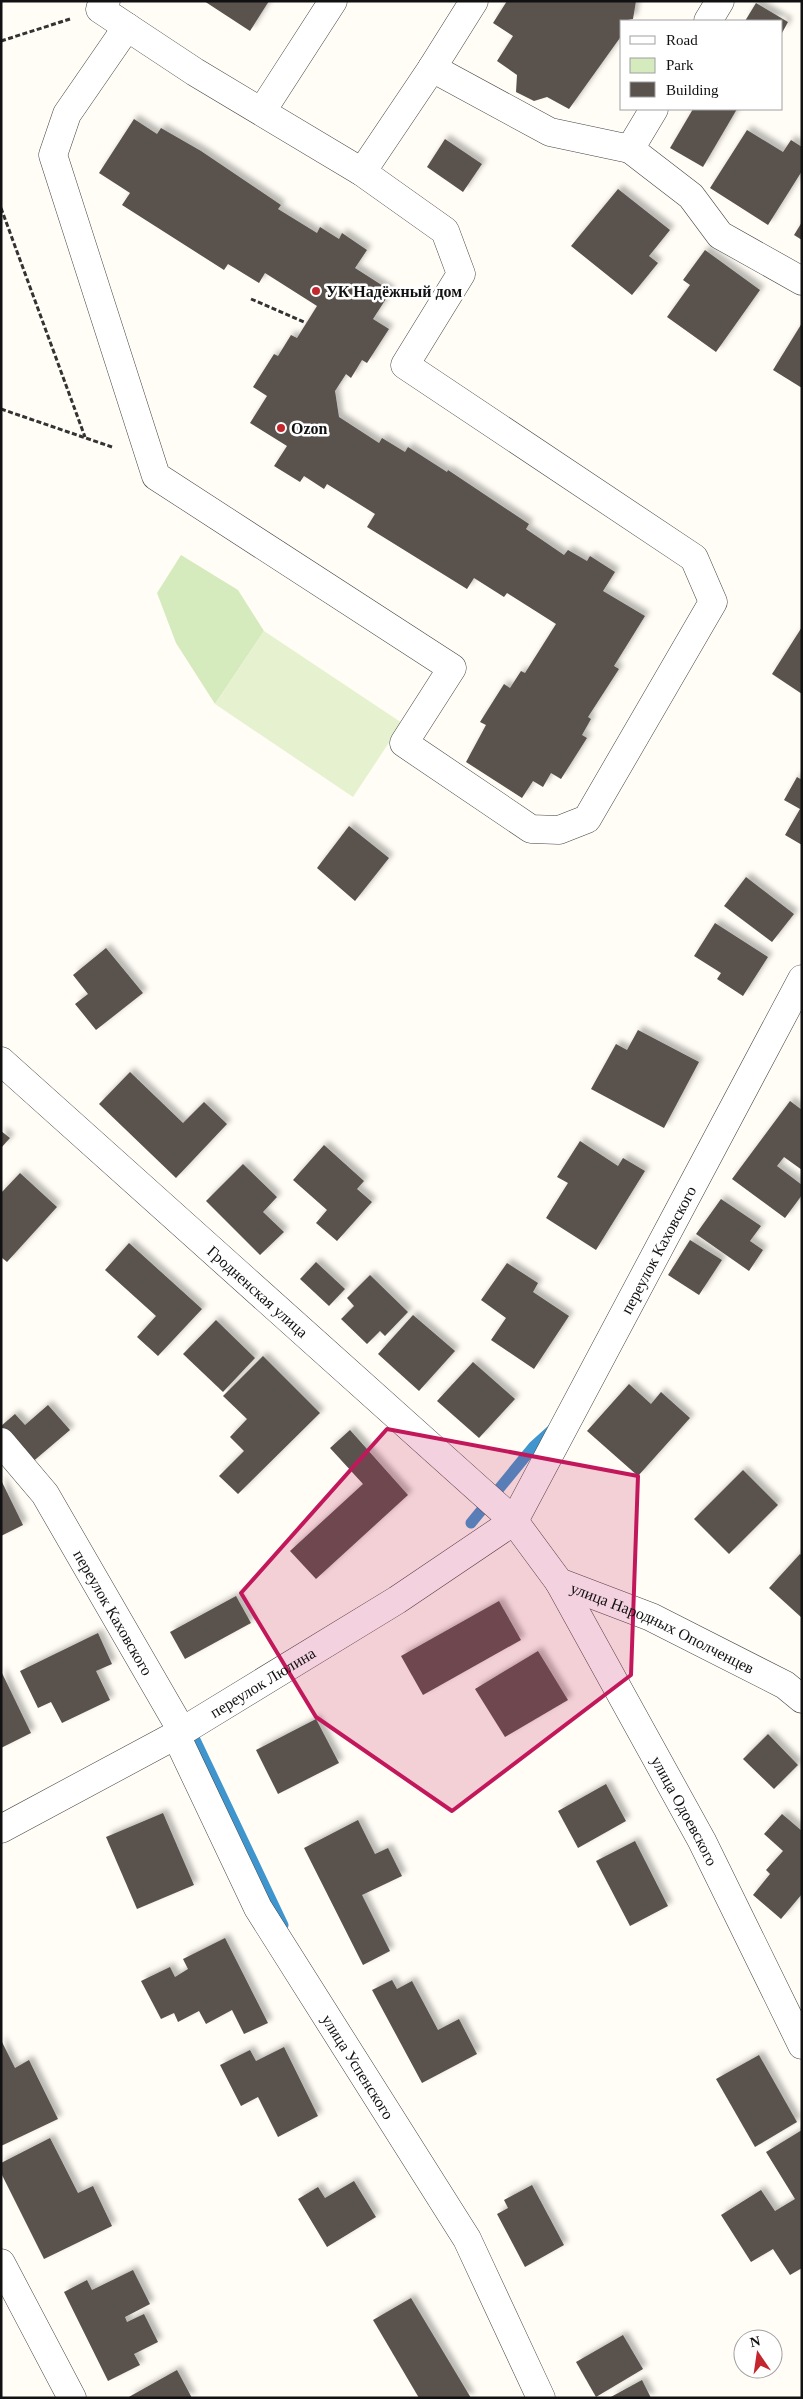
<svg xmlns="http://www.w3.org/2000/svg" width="803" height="2399" font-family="'Times New Roman',serif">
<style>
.green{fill:#d5ebbd}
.pitch{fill:#e6f2cf}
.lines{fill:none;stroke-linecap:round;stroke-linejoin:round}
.stream{stroke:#3f96cf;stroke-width:11}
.building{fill:#5a524d;filter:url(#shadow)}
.minor-casing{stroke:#444;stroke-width:29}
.path{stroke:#333;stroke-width:3;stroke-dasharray:5 2.5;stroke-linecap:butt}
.minor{stroke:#fff;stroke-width:28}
.marked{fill:#c2185b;fill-opacity:0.2;stroke:#c2185b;stroke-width:4;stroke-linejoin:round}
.poi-dot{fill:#c4262e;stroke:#fff;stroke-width:2}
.labels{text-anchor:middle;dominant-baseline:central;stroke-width:5;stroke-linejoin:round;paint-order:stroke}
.poi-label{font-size:16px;font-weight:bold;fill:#111;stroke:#fff;text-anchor:start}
.street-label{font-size:16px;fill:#111;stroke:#fff}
</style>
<defs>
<filter id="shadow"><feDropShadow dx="4.5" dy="-4.5" stdDeviation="2.5" flood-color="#0004"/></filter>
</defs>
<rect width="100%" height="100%" fill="#fffdf5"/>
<polygon class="green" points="181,555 238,590 264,631 215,704 176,643 157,593"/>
<polygon class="pitch" points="264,631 402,723 353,797 215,704"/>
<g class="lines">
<g class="stream">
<polyline points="471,1523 534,1446 554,1428"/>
<polyline points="189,1727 283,1925"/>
</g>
</g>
<g class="building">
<polygon points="204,1 269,1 250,31"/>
<polygon points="507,1 636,1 633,19 622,21 622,35 569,109 547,97 534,101 516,92 517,75 497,61 513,36 493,23"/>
<polygon points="756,3 788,22 782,33 782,21 745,21"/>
<polygon points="693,109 737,109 703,167 670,148"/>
<polygon points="134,119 157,134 161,128 201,151 281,205 278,209 317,233 320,227 339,239 342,233 367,250 355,268 391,291 373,319 389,329 367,363 362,360 351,378 346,374 335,391 339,417 379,443 382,438 405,452 408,447 447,472 448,470 529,524 526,529 564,555 568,550 587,561 590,556 615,572 603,591 645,616 614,666 619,669 588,717 591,719 582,735 587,738 561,779 551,773 543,787 533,781 522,798 466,762 486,725 480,722 504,684 510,688 521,671 525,673 556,624 507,593 504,597 474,578 467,589 367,527 375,514 327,484 324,489 304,476 300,482 274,466 287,446 250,423 267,396 253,387 274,354 278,356 291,335 297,338 317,306 265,273 259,283 228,264 224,270 122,205 130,193 99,173"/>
<polygon points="747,130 783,152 791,140 802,147 802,171 768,225 710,188"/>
<polygon points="445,139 482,164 463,192 427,167"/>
<polygon points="618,189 670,230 649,256 658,263 632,295 571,246"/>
<polygon points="802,222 802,240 794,235"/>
<polygon points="705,250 760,290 716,352 667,317 690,285 683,280"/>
<polygon points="802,323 802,388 773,370"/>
<polygon points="802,627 802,694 772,674"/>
<polygon points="797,777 802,780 802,845 785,835 800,809 784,800"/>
<polygon points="349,826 389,858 355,901 317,868"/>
<polygon points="746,877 794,914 772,942 724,906"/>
<polygon points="715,923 768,957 743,996 717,979 721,973 694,956"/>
<polygon points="106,948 143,993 96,1030 75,1004 88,994 73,975"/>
<polygon points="638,1030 699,1062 664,1128 591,1089 616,1044 627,1050"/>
<polygon points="130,1072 183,1123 204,1102 227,1124 176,1178 99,1104"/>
<polygon points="790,1101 802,1110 802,1170 784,1157 777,1166 802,1185 802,1195 785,1218 732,1179"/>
<polygon points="1,1131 10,1138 1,1148"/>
<polygon points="580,1141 618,1166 623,1158 645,1171 596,1250 546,1218 568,1183 557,1177"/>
<polygon points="324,1145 364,1181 357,1189 372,1202 337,1241 316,1223 327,1210 293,1180"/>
<polygon points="243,1164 277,1197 263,1212 284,1232 260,1255 206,1201"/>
<polygon points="20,1173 57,1207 7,1262 1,1257 1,1193"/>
<polygon points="721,1199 761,1226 750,1241 763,1250 749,1271 696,1234"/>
<polygon points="690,1240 722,1260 699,1295 668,1275"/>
<polygon points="129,1243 202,1309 158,1356 137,1337 156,1316 105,1270"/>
<polygon points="316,1262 345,1289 329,1306 300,1279"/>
<polygon points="507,1263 538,1283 533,1292 569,1316 534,1369 491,1340 506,1318 481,1300"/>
<polygon points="370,1275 408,1312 385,1336 380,1331 367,1344 341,1319 354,1306 347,1298"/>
<polygon points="413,1315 455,1351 419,1391 378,1354"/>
<polygon points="216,1320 255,1358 223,1392 183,1354"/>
<polygon points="263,1356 320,1413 238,1494 219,1476 244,1451 230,1437 247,1419 223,1396"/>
<polygon points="473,1362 515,1399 479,1438 437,1401"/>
<polygon points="629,1384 651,1404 661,1392 690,1418 638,1476 587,1431"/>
<polygon points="48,1405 70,1430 30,1464 1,1431 1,1426 15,1414 25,1425"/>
<polygon points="350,1430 408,1495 316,1579 290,1551 363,1484 330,1448"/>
<polygon points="743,1470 778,1505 729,1554 694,1519"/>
<polygon points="1,1480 23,1525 1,1536"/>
<polygon points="800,1554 802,1556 802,1618 769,1588"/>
<polygon points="236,1596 251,1623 185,1659 170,1632"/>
<polygon points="499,1601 521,1640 423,1695 401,1656"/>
<polygon points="98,1633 112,1664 96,1671 110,1700 62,1723 51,1702 38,1708 20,1671"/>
<polygon points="538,1651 568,1700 505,1737 475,1689"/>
<polygon points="1,1671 31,1733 1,1748"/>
<polygon points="316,1719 339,1763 278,1794 256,1750"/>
<polygon points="768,1734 798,1765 774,1789 743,1759"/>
<polygon points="606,1784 626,1821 578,1848 558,1811"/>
<polygon points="163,1813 194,1885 137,1909 106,1837"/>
<polygon points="782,1814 802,1831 802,1894 781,1919 753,1895 770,1874 766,1870 783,1851 764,1834"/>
<polygon points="358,1820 375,1854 388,1848 402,1876 362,1895 390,1951 363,1965 304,1848"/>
<polygon points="635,1841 668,1906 630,1926 596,1861"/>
<polygon points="225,1938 268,2023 244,2034 232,2010 206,2024 199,2011 178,2022 174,2013 161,2019 141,1981 170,1967 175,1977 188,1969 183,1959"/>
<polygon points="392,1980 397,1989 412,1981 438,2030 459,2019 477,2054 422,2083 372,1990"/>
<polygon points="1,2040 15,2068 29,2060 58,2119 1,2146"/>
<polygon points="284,2047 318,2116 278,2137 258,2097 241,2106 220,2065 250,2050 256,2061"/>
<polygon points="759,2055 797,2122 755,2147 716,2079"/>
<polygon points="802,2130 802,2268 790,2275 773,2249 751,2262 721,2215 761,2190 775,2211 795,2199 766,2152"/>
<polygon points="50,2138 78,2193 93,2186 112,2226 44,2259 1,2173 1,2163"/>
<polygon points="354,2181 376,2217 327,2247 298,2199 318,2187 325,2198"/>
<polygon points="532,2185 564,2245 525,2267 497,2214 508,2208 504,2200"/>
<polygon points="133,2270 150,2304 125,2317 127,2322 144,2314 158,2342 134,2354 140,2365 108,2381 64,2292 87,2280 92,2290"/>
<polygon points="411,2298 471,2398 419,2398 373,2320"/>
<polygon points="623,2335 643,2369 596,2397 576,2362"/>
<polygon points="177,2370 192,2398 127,2398"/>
<polygon points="642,2380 651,2398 609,2398"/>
</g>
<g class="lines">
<g class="minor-casing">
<g id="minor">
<polyline points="106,1 100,9 127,27"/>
<polyline points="474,1 432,68 550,132 630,149 654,109"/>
<polyline points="708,21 720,1"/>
<polygon points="127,27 195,72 362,172 445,231 461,274 405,365 694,558 713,602 587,819 559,830 531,829 404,743 452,668 156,476 53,155 67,114"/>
<polyline points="262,111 333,1"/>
<polyline points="630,149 691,196 720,235 802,281"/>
<polyline points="362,172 432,68"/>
<path id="s1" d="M 1,1061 L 514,1521 L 559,1582 L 651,1617 L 785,1685 L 802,1699"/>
<path id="s2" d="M 1,1442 L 45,1494 L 182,1731"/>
<path id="s3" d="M 559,1582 L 702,1841 L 802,2045"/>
<path id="s4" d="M 176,1735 L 258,1908 L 467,2239 L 541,2398"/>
<path id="s5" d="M 1,1829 L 176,1735 L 397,1600 L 514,1521 L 802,979"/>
<polyline points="1,2263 72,2398"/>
</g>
</g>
<g class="path">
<polyline points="1,41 70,19"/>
<polyline points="1,208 85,437"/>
<polyline points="251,299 306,323"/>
<polyline points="1,409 112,447"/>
</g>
<use href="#minor" class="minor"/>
</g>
<path class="marked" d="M 387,1429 L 638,1476 L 631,1675 L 452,1811 L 316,1717 L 241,1593 Z"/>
<g class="poi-dot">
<circle cx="316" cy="291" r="5"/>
<circle cx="281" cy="428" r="5"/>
</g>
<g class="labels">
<g class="poi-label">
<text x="326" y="291">УК Надёжный дом</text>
<text x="291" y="428">Ozon</text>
</g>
<g class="street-label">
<text stroke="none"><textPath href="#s5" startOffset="906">переулок Каховского</textPath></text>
<text stroke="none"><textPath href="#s1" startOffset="345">Гродненская улица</textPath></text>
<text stroke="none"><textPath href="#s2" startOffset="205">переулок Каховского</textPath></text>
<text stroke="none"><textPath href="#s1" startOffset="878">улица Народных Ополченцев</textPath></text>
<text stroke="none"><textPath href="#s5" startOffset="300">переулок Люлина</textPath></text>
<text stroke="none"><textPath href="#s3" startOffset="261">улица Одоевского</textPath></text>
<text stroke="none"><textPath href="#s4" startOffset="379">улица Успенского</textPath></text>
</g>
</g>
<rect width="803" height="2399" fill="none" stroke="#111111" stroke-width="5"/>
<rect x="620" y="20" width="162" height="90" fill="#ffffff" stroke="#a0a0a0"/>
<rect x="630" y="36" width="25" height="8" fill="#ffffff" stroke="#a0a0a0"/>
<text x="666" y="45" font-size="15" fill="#111111">Road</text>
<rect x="630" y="58" width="25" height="15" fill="#d5ebbd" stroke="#a0a0a0"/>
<text x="666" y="70" font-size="15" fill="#111111">Park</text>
<rect x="630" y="82" width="25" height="15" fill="#5a524d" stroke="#a0a0a0"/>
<text x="666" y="95" font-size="15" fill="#111111">Building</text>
<g transform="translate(758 2354) rotate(347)"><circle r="24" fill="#ffffff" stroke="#a0a0a0"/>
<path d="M0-4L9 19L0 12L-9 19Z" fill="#c4262e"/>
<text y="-8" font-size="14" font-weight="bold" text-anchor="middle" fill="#111111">N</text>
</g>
</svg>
